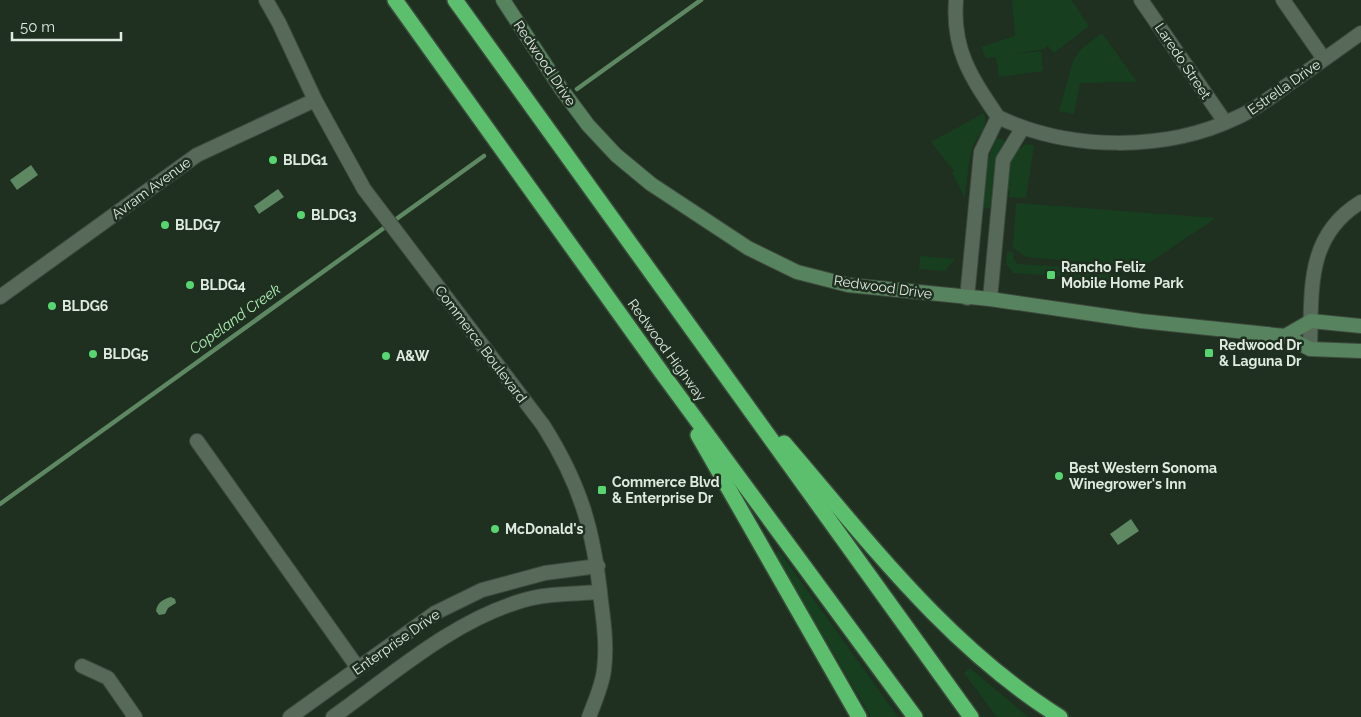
<svg xmlns="http://www.w3.org/2000/svg" width="1361" height="717" font-family="Raleway,sans-serif">
<style>
.green{fill:#173f1f}
.water{fill:#5d8862}
.lines{fill:none;stroke-linecap:round;stroke-linejoin:round}
.stream{stroke:#5d8862;stroke-width:4.5}
.minor-casing{stroke:#3c4a3d;stroke-width:16}
.tertiary-casing{stroke:#3c4a3d;stroke-width:16}
.secondary-casing{stroke:#3c4a3d;stroke-width:16}
.motorway-casing{stroke:#3c4a3d;stroke-width:18}
.minor{stroke:#576959;stroke-width:14}
.tertiary{stroke:#576959;stroke-width:14}
.secondary{stroke:#58835f;stroke-width:14}
.motorway{stroke:#5cbf6d;stroke-width:15}
.poi-dot{fill:#57d570;stroke:#1f2f20;stroke-width:2}
.labels{text-anchor:middle;dominant-baseline:central;stroke-width:5;stroke-linejoin:round;paint-order:stroke}
.street-label{font-size:14px;fill:#dfeae0;stroke:#1f2f20}
.poi-label{font-size:14px;font-weight:bold;fill:#dfeae0;stroke:#1f2f20;text-anchor:start}
.water-label{font-size:15px;font-style:italic;fill:#acefb4;stroke:#1f2f20}
</style>
<rect width="100%" height="100%" fill="#1f2f20"/>
<g class="green">
<polygon points="1012,0 1071,0 1089,26 1054,53 1048,46 1043,49 1010,55 1041,51 1043,71 999,77 996,57 986,58 981,47 1015,36"/>
<polygon points="1102,33 1137,82 1080,83 1074,114 1059,111 1073,61 1080,50"/>
<path d="M 984,113 C 989,127 978,135 973,146 C 968,163 967,181 965,198 L 952,173 L 954,171 L 931,142 Z"/>
<polygon points="999,138 1003,139 1006,145 993,208 983,208 985,170 995,140"/>
<path d="M 1026,144 L 1034,146 L 1026,198 L 1009,197 L 1010,191 L 1006,190 C 1009,172 1008,154 1026,144 Z"/>
<polygon points="1016,203 1216,218 1143,267 1026,257 1013,248"/>
<polygon points="1007,252 1013,252 1013,258 1017,264 1089,268 1134,279 1125,287 1085,284 1072,277 1013,273 1006,264"/>
<polygon points="920,256 955,259 945,271 919,269"/>
<polygon points="779,551 898,717 871,717 775,554"/>
<polygon points="970,668 1028,717 997,717 964,673"/>
</g>
<g class="water">
<polygon points="31,165 38,175 17,190 10,180"/>
<polygon points="278,189 284,197 259,214 254,206"/>
<polygon points="1131,519 1139,531 1118,545 1110,534"/>
<path d="M 171,597 L 175,599 L 176,603 L 168,608 L 165,614 L 159,615 L 156,611 C 157,603 163,599 171,597 Z"/>
</g>
<g class="lines">
<g class="stream">
<polyline points="577,89 701,0"/>
<polyline points="0,504 484,156"/>
</g>
<g class="minor-casing">
<g id="minor">
<path d="M 956,0 C 952,50 971,77 998,117"/>
<polyline points="1141,0 1225,122"/>
<polyline points="1283,0 1324,59"/>
<path d="M 998,117 C 1069,151 1166,152 1238,117 C 1256,109 1271,97 1286,86 C 1311,69 1336,51 1361,33"/>
<polyline points="0,297 197,155 315,100"/>
<polyline points="967,298 981,152 998,117"/>
<polyline points="990,299 1003,160 1022,129"/>
<path d="M 1310,349 C 1312,291 1305,236 1361,202"/>
<polyline points="197,441 358,668"/>
<polyline points="82,666 108,678 135,717"/>
<polyline points="290,717 435,613 482,590 545,573 598,566"/>
<path d="M 333,717 C 392,675 451,622 521,601 C 545,593 575,594 600,592"/>
</g>
</g>
<g class="tertiary-casing">
<path id="tertiary" d="M 266,0 L 279,23 L 315,100 L 364,189 L 543,425 C 581,485 594,531 601,601 C 604,624 607,646 604,670 C 602,686 595,701 589,717"/>
</g>
<g class="secondary-casing">
<g id="secondary">
<polyline points="503,0 562,90 588,125 616,155 651,184 748,248 797,272 848,285 990,299 1141,321 1285,336 1310,349 1361,351"/>
<polyline points="1285,336 1311,321 1361,326"/>
</g>
</g>
<g class="motorway-casing">
<g id="motorway">
<polyline points="395,0 662,373 915,717"/>
<polyline points="455,0 971,717"/>
<polyline points="698,435 859,717"/>
<path d="M 784,443 C 869,542 948,647 1060,717"/>
</g>
</g>
<use href="#minor" class="minor"/>
<use href="#tertiary" class="tertiary"/>
<use href="#secondary" class="secondary"/>
<use href="#motorway" class="motorway"/>
</g>
<g class="poi-dot">
<circle cx="273" cy="160" r="5"/>
<circle cx="301" cy="215" r="5"/>
<circle cx="165" cy="225" r="5"/>
<rect x="1046" y="270" width="10" height="10" rx="2.5"/>
<circle cx="190" cy="285" r="5"/>
<circle cx="52" cy="306" r="5"/>
<rect x="1204" y="348" width="10" height="10" rx="2.5"/>
<circle cx="93" cy="354" r="5"/>
<circle cx="386" cy="356" r="5"/>
<circle cx="1059" cy="476" r="5"/>
<rect x="597" y="485" width="10" height="10" rx="2.5"/>
<circle cx="495" cy="529" r="5"/>
</g>
<g class="labels">
<g class="street-label">
<text transform="translate(1183 61) rotate(56)">Laredo Street</text>
<text transform="translate(545 63) rotate(56)">Redwood Drive</text>
<text transform="translate(1284 87) rotate(-35)">Estrella Drive</text>
<text transform="translate(151 188) rotate(-36)">Avram Avenue</text>
<text transform="translate(883 287) rotate(8)">Redwood Drive</text>
<text transform="translate(481 344) rotate(53)">Commerce Boulevard</text>
<text transform="translate(667 350) rotate(54)">Redwood Highway</text>
<text transform="translate(396 642) rotate(-35)">Enterprise Drive</text>
</g>
<g class="poi-label">
<text x="283" y="160">BLDG1</text>
<text x="311" y="215">BLDG3</text>
<text x="175" y="225">BLDG7</text>
<text x="1061" y="267">Rancho Feliz<tspan x="1061" dy="16">Mobile Home Park</tspan></text>
<text x="200" y="285">BLDG4</text>
<text x="62" y="306">BLDG6</text>
<text x="1219" y="345">Redwood Dr<tspan x="1219" dy="16">&amp; Laguna Dr</tspan></text>
<text x="103" y="354">BLDG5</text>
<text x="396" y="356">A&amp;W</text>
<text x="1069" y="468">Best Western Sonoma<tspan x="1069" dy="16">Winegrower's Inn</tspan></text>
<text x="612" y="482">Commerce Blvd<tspan x="612" dy="16">&amp; Enterprise Dr</tspan></text>
<text x="505" y="529">McDonald's</text>
</g>
<g class="water-label">
<text transform="translate(235 319) rotate(-36)">Copeland Creek</text>
</g>
</g>
<path d="M12 32v8h109v-8" fill="none" stroke="#dfeae0" stroke-width="2.5"/>
<text x="20" y="32" font-size="15" fill="#dfeae0" stroke="#1f2f20" stroke-width="4" paint-order="stroke">50 m</text>
</svg>
